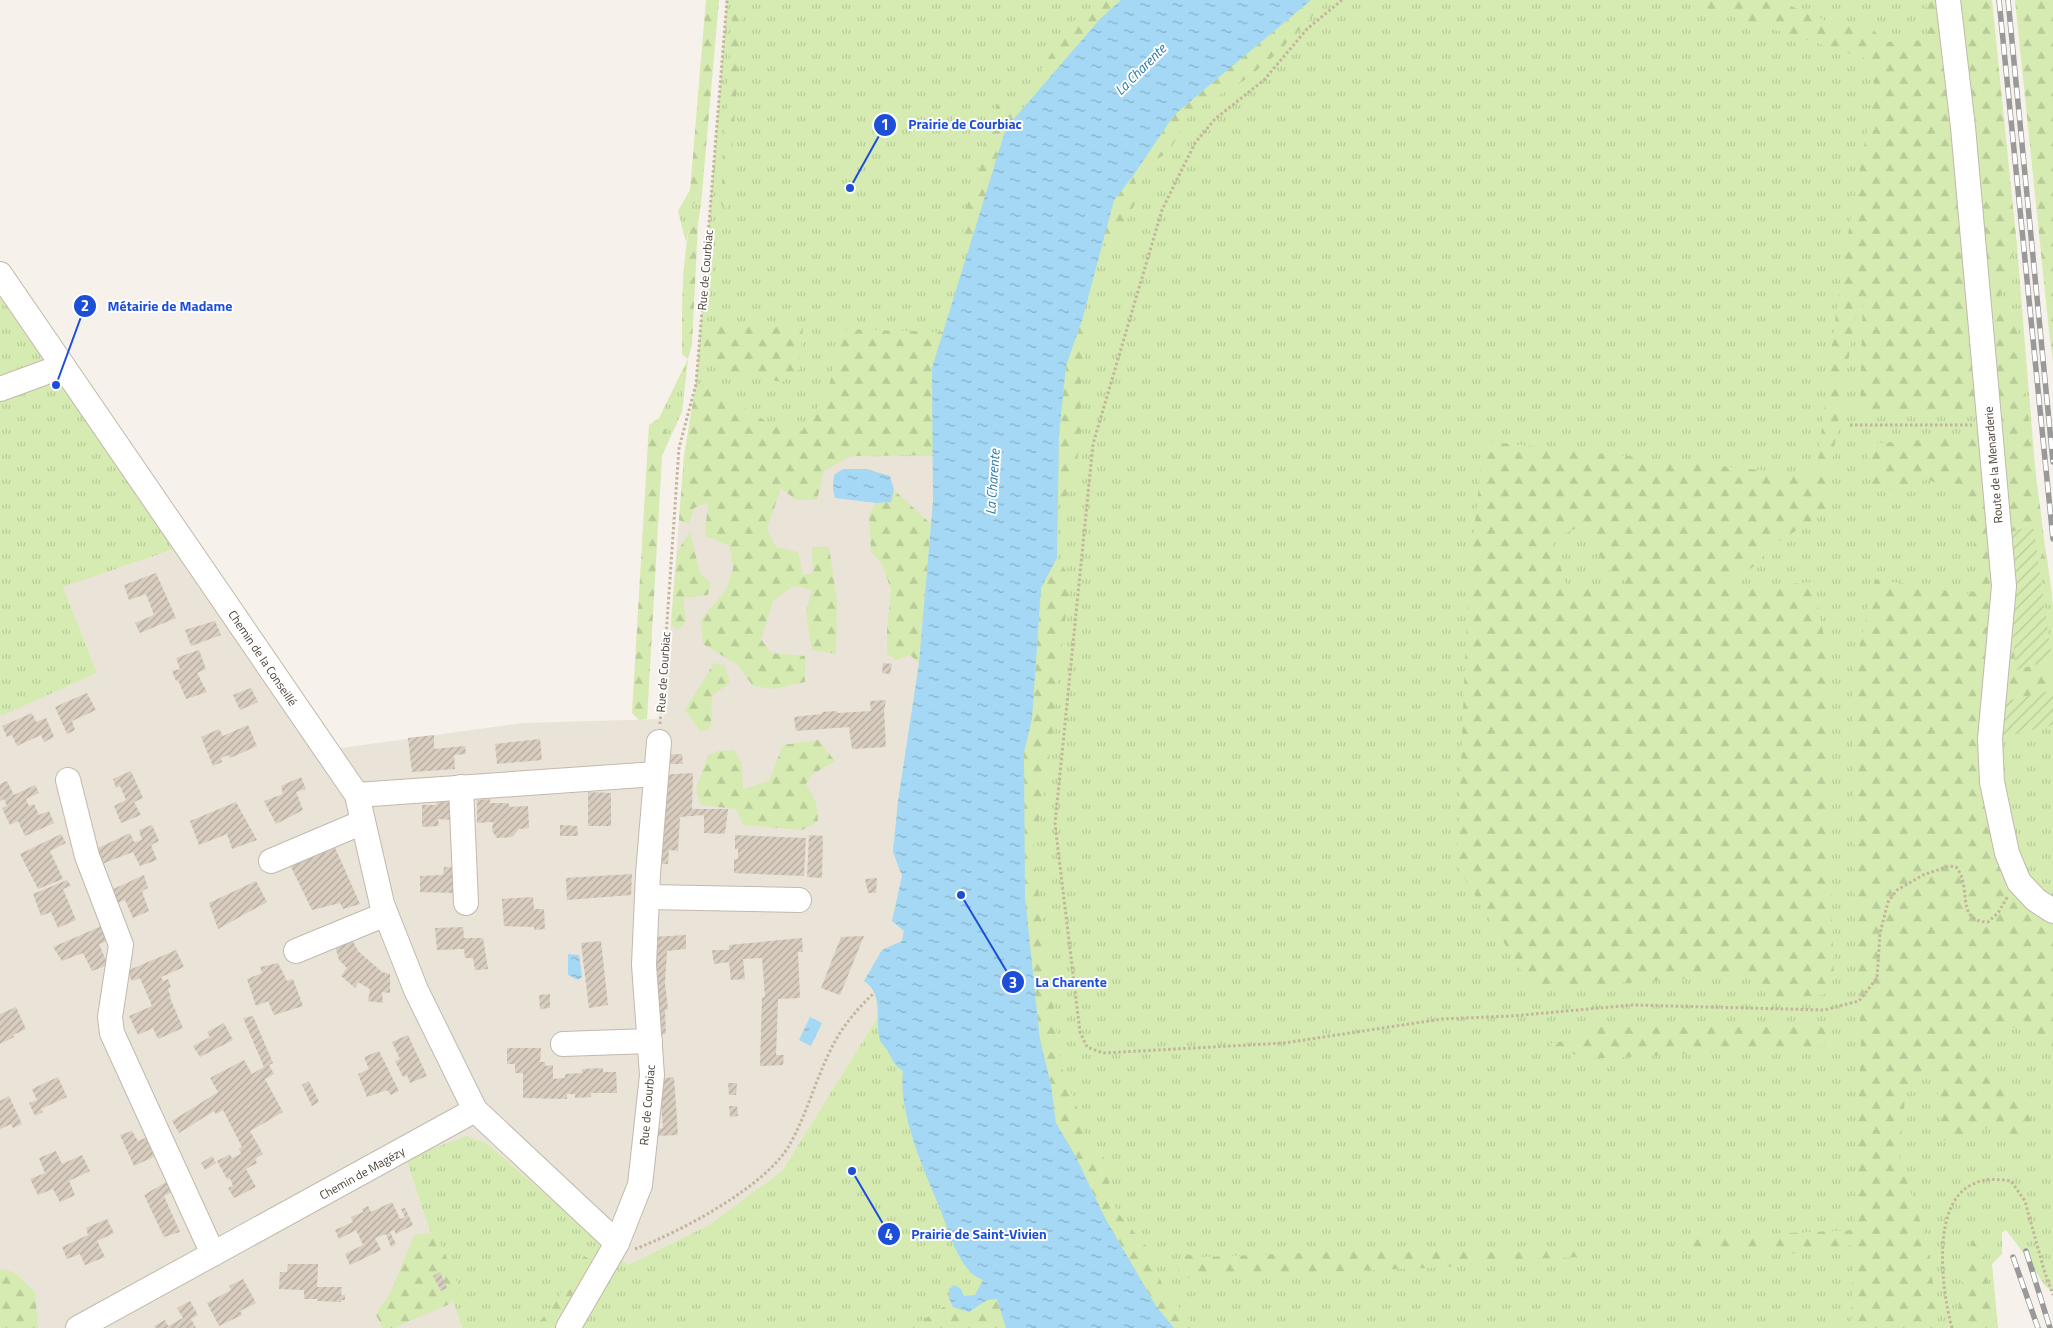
<svg xmlns="http://www.w3.org/2000/svg" width="2053" height="1328" font-family="'Titillium Web',sans-serif">
<style>
.residential{fill:#eae3d8}
.grass{fill:url(#grass-tufts)}
.forest{fill:url(#forest-firs);fill-rule:evenodd}
.garden{fill:url(#garden-furrows)}
.water{fill:url(#water-ripples)}
.building{fill:url(#building-hatch)}
.lines{fill:none;stroke-linecap:round;stroke-linejoin:round}
.minor-casing{stroke:#c2b9ac;stroke-width:26}
.path{stroke:#c4b49c;stroke-width:3;stroke-dasharray:2.5 2.5;stroke-linecap:butt}
.minor{stroke:#fff;stroke-width:24}
.rail-casing{stroke:#999;stroke-width:5.5}
.rail{stroke:#fff;stroke-width:4;stroke-dasharray:11;stroke-linecap:butt}
.labels{text-anchor:middle;dominant-baseline:central;stroke-width:4;stroke-linejoin:round;paint-order:stroke}
.street-label{font-size:12px;fill:#4a4237;stroke:#fff}
.water-label{font-size:14px;font-style:italic;fill:#287bac;stroke:#fff}
.leader{fill:none;stroke:#1d4ed8;stroke-width:2}
.callout-dot{fill:#1d4ed8;stroke:#fff;stroke-width:2}
.mark-label{font-size:15px;text-anchor:middle;font-weight:bold;fill:#fff}
.callout-label{font-size:14px;text-anchor:middle;font-weight:bold;fill:#1d4ed8;stroke:#fff;stroke-width:4;stroke-linejoin:round;paint-order:stroke}
</style>
<defs>
<pattern id="grass-tufts" width="24" height="20" patternUnits="userSpaceOnUse" patternTransform="scale(1.25)"><rect width="24" height="20" fill="#d5ebb1"/><path d="M3 7l-1-3M5 7V3M7 7l1-3M15 17l-1-3M17 17v-4M19 17l1-3" fill="none" stroke="#b8cb99"/></pattern>
<pattern id="forest-firs" width="22" height="20" patternUnits="userSpaceOnUse" patternTransform="scale(1.25)"><rect width="22" height="20" fill="#d5ebb1"/><path d="M5 1l3.5 6h-7zM16 11l3.5 6h-7z" fill="#b8cb99"/></pattern>
<pattern id="garden-furrows" width="10" height="10" patternUnits="userSpaceOnUse" patternTransform="scale(1.25)"><rect width="10" height="10" fill="#d5ebb1"/><path d="M-1 1l2-2M0 10L10 0M9 11l2-2" fill="none" stroke="#b8cb99"/></pattern>
<pattern id="water-ripples" width="26" height="14" patternUnits="userSpaceOnUse" patternTransform="scale(1.25)"><rect width="26" height="14" fill="#a4d8f4"/><path d="M2 4q2-2 4 0t4 0M15 11q2-2 4 0t4 0" fill="none" stroke="#88b1c6"/></pattern>
<pattern id="building-hatch" width="6" height="6" patternUnits="userSpaceOnUse" patternTransform="scale(1.25)"><rect width="6" height="6" fill="#d8cdbf"/><path d="M-1 1l2-2M0 6l6-6M5 7l2-2" fill="none" stroke="#b1a89c"/></pattern>
</defs>
<rect width="100%" height="100%" fill="#f6f1ea"/>
<polygon class="residential" points="933,455 933,501 919,663 898,801 894,852 902,876 892,921 904,931 902,941 882,950 872,986 877,1002 879,1015 782,1171 709,1225 628,1265 486,1143 406,1159 462,1328 0,1328 0,711 2,715 97,673 63,587 186,545 326,750 523,723 663,719 684,457"/>
<g class="grass">
<path d="M 727,0 L 1992,0 L 2017,247 L 2036,479 L 2053,605 L 2053,1291 L 2046,1287 L 2017,1244 L 2006,1230 L 2002,1233 L 2002,1254 L 1992,1264 L 1998,1328 L 462,1328 L 406,1159 L 466,1136 L 486,1143 L 628,1265 L 709,1225 L 782,1171 L 879,1015 C 877,1002 876,989 864,981 L 882,950 L 902,941 L 904,931 L 892,921 L 902,876 L 893,852 L 898,801 L 919,663 L 933,501 L 933,456 L 684,457 L 696,384 Z"/>
<polygon points="690,190 689,203 701,204 698,223 691,220 686,242 678,211"/>
<polygon points="0,274 186,545 63,587 97,673 1,716 0,711"/>
<polygon points="688,359 682,412 670,438 659,418"/>
</g>
<g class="forest">
<polygon points="706,0 719,0 701,204 689,203"/>
<polygon points="733,0 743,0 728,209 721,204"/>
<polygon points="1103,0 1121,0 1100,19 1045,83 1035,81 1044,64 1077,17 1101,3"/>
<polygon points="1311,0 1328,0 1274,56 1246,79 1190,113 1169,152 1152,162 1145,158 1174,115"/>
<path d="M 1681,0 L 1776,0 L 1827,21 L 1873,30 L 1886,42 L 1927,40 L 1926,0 L 1991,0 L 2017,247 L 2003,273 L 1999,306 L 2016,321 L 2042,522 L 2003,535 L 2016,669 L 2033,665 L 2048,676 L 2053,676 L 2053,690 L 1997,703 L 2007,853 L 2038,889 L 2053,886 L 2053,1050 L 2049,1037 L 2003,1025 L 1984,1038 L 1983,1070 L 2024,1106 L 2036,1128 L 2021,1138 L 1986,1128 L 1943,1141 L 1936,1076 L 1926,1066 L 1906,1090 L 1899,1154 L 1928,1247 L 1939,1328 L 1851,1328 L 1853,1245 L 1782,1255 L 1761,1250 L 1678,1253 L 1669,1247 L 1681,1241 L 1745,1235 L 1854,1230 L 1861,1040 L 1855,936 L 1853,674 L 1875,579 L 1967,594 L 1979,589 L 1973,525 L 1956,494 L 1928,479 L 1885,491 L 1872,485 L 1867,444 L 1985,435 L 1977,414 L 1860,411 L 1863,294 L 1857,307 L 1828,486 L 1827,512 L 1764,550 L 1764,561 L 1733,578 L 1734,589 L 1813,582 L 1828,656 L 1831,883 L 1834,978 L 1824,995 L 1777,999 L 1748,974 L 1533,990 L 1457,866 L 1468,582 L 1484,441 L 1816,476 L 1841,273 L 1875,86 L 1864,58 ZM 1577,528 L 1592,538 L 1606,570 L 1624,573 L 1624,586 L 1568,589 L 1551,539 Z"/>
<polygon points="2015,0 2053,0 2053,362 2049,331"/>
<polygon points="1010,102 1017,116 1006,129 969,252 962,247 964,216 998,103"/>
<polygon points="1133,176 1140,194 1118,237 1101,245 1114,200"/>
<path d="M 691,220 L 698,223 L 692,345 L 688,359 L 682,354 C 682,310 681,263 691,220 Z"/>
<polygon points="1083,317 1094,328 1081,368 1081,440 1071,490 1058,505 1059,434 1066,366"/>
<polygon points="707,325 803,328 799,369 782,382 736,374 702,358"/>
<polygon points="835,329 944,332 932,368 933,455 851,456 824,471 817,500 796,500 781,488 767,529 776,547 798,552 803,575 813,573 812,547 829,547 837,601 836,654 812,650 806,612 812,590 793,586 773,601 761,639 771,653 805,656 805,682 774,689 753,686 738,665 703,644 701,620 726,590 733,569 730,546 705,536 708,502 694,508 689,524 679,520 684,457 696,384 727,397 769,423 802,431 827,393 838,353"/>
<polygon points="659,418 670,438 662,456 647,719 639,720 632,713 649,425"/>
<polygon points="894,490 931,524 919,663 910,655 896,660 887,653 887,629 891,590 883,566 871,551 869,514 876,503 891,502"/>
<polygon points="690,532 700,573 710,582 708,595 683,598 686,622 678,629 671,625 677,552"/>
<polygon points="2043,552 2047,558 2052,595 2047,591 2038,564"/>
<polygon points="1057,558 1070,577 1046,785 1034,841 1036,870 1061,1066 1078,1110 1087,1146 1103,1155 1116,1211 1147,1247 1164,1289 1196,1328 1174,1328 1156,1306 1105,1218 1076,1157 1056,1123 1051,1085 1040,1040 1025,897 1024,752 1032,719 1041,588"/>
<polygon points="714,663 725,665 730,683 712,696 711,727 701,732 685,710"/>
<polygon points="818,740 835,761 813,774 806,784 816,802 818,821 802,830 743,825 736,809 701,805 696,789 708,755 718,751 734,750 742,764 743,789 769,781 783,745"/>
<polygon points="1598,1027 1830,1027 1830,1040 1824,1046 1586,1059 1548,1044 1565,1041"/>
<polygon points="429,1233 440,1242 460,1289 450,1304 393,1328 383,1328 376,1315 392,1290 414,1235"/>
<path d="M 1973,1238 L 1985,1245 L 1984,1263 L 1998,1328 L 1962,1328 C 1952,1301 1967,1265 1973,1238 Z"/>
<polygon points="1398,1249 1589,1251 1584,1257 1472,1261 1449,1267 1182,1278 1177,1267 1185,1254 1203,1257"/>
<polygon points="584,1256 596,1262 572,1305 555,1328 534,1328 552,1307"/>
<polygon points="0,1269 14,1272 35,1292 38,1328 0,1328"/>
<polygon points="997,1298 1006,1328 911,1328 951,1302 953,1307 969,1312 987,1300"/>
</g>
<g class="garden">
<polygon points="2033,525 2052,660 2016,670 2003,535"/>
<polygon points="2053,690 2053,725 2003,737 1997,703"/>
</g>
<g class="water">
<path d="M 1121,0 L 1311,0 L 1174,115 L 1133,176 L 1114,200 L 1083,317 L 1066,366 L 1059,434 L 1057,558 L 1041,588 L 1032,719 L 1024,752 L 1025,897 L 1040,1040 L 1051,1085 L 1056,1123 L 1076,1157 L 1105,1218 L 1156,1306 L 1174,1328 L 1006,1328 L 997,1299 L 987,1300 L 969,1312 L 953,1307 L 949,1298 L 949,1289 L 954,1285 L 960,1288 L 964,1296 L 975,1295 L 983,1280 C 979,1278 973,1275 970,1272 C 954,1253 948,1229 939,1206 C 923,1168 898,1112 903,1071 C 891,1062 894,1061 887,1050 C 885,1046 881,1044 880,1040 C 874,1021 885,994 864,981 L 882,950 L 902,941 L 904,931 L 892,921 L 902,876 L 893,852 L 898,801 L 919,663 L 933,501 L 932,368 L 1006,128 L 1100,19 Z"/>
<polygon points="843,469 866,469 890,476 894,490 891,502 876,503 835,498 833,489 834,475"/>
<polygon points="568,954 579,955 582,977 578,980 568,975"/>
<polygon points="810,1017 822,1023 811,1046 799,1040"/>
</g>
<g class="building">
<polygon points="156,573 176,618 140,633 135,623 154,615 146,594 129,600 124,585"/>
<polygon points="215,621 221,635 191,646 185,630"/>
<polygon points="199,650 206,669 197,673 207,692 186,699 178,680 176,681 172,671 180,669 176,658"/>
<polygon points="883,663 892,664 890,674 882,673"/>
<polygon points="251,688 258,702 240,710 233,695"/>
<polygon points="87,693 96,710 72,721 75,730 67,734 55,707"/>
<polygon points="886,700 884,711 886,747 852,749 849,727 796,731 794,717 822,714 822,712 837,711 838,713 871,711 870,701"/>
<polygon points="32,713 36,722 46,718 54,737 44,742 41,735 17,746 12,735 7,737 2,726"/>
<polygon points="248,725 257,746 230,758 229,755 221,758 222,762 213,766 201,737 219,729 223,736"/>
<polygon points="434,735 434,749 465,746 466,754 454,755 455,769 412,772 408,738"/>
<polygon points="540,739 542,760 497,764 495,744"/>
<polygon points="682,754 683,764 660,764 661,755"/>
<polygon points="131,771 143,798 134,802 141,815 121,823 114,806 126,800 120,786 116,788 113,779"/>
<polygon points="693,773 692,809 728,809 725,834 704,833 704,815 680,817 678,851 669,850 668,864 654,864 659,775"/>
<polygon points="301,777 306,789 296,792 303,810 276,824 264,801 283,794 281,786"/>
<polygon points="7,781 14,795 35,785 39,793 26,799 29,806 34,804 39,815 49,811 54,823 25,836 18,821 10,825 2,808 7,806 4,799 0,801 0,784"/>
<polygon points="588,792 611,793 611,826 588,826"/>
<polygon points="490,799 490,803 508,803 510,807 528,806 529,828 519,829 512,837 497,838 492,831 493,822 477,823 477,800"/>
<polygon points="453,800 454,820 438,819 439,826 422,827 422,805 437,805 436,801"/>
<polygon points="236,802 257,840 232,849 227,834 199,845 190,821"/>
<polygon points="152,825 159,841 151,845 157,860 140,866 133,852 102,864 96,849 130,833 134,842 142,840 139,830"/>
<polygon points="560,825 577,826 578,836 560,836"/>
<polygon points="61,834 66,843 50,851 63,879 38,889 20,854"/>
<polygon points="735,835 806,838 804,876 734,873 734,859 738,859 738,849 735,849"/>
<polygon points="809,835 823,836 822,878 807,877"/>
<polygon points="333,843 360,904 343,909 340,903 312,910 290,865"/>
<polygon points="444,867 460,867 454,893 420,892 420,876 443,875"/>
<polygon points="632,874 631,895 567,900 566,878"/>
<polygon points="144,875 148,888 142,891 149,911 133,918 125,900 117,903 111,890"/>
<polygon points="877,878 876,893 868,893 865,879"/>
<polygon points="67,880 71,886 63,889 76,920 58,928 51,912 41,916 33,894"/>
<polygon points="256,881 267,902 218,929 209,903"/>
<polygon points="533,897 534,909 544,909 545,929 534,930 534,927 504,926 502,899"/>
<polygon points="104,925 110,940 99,944 108,965 92,971 83,953 62,961 53,947"/>
<polygon points="463,927 464,938 483,938 488,969 475,970 473,958 465,958 464,949 437,950 435,928"/>
<polygon points="686,935 686,949 667,951 665,983 668,1009 665,1010 666,1034 656,1035 652,937"/>
<polygon points="864,936 840,995 821,988 841,937"/>
<polygon points="802,938 803,952 798,952 800,998 778,999 776,1055 784,1055 783,1065 760,1066 762,998 765,997 762,958 743,959 745,979 731,980 729,962 714,964 712,950 729,950 729,945"/>
<polygon points="352,939 358,951 382,972 390,974 390,993 382,992 383,1003 368,1001 370,989 358,982 355,988 341,976 347,968 339,960 335,946"/>
<polygon points="601,941 608,1005 589,1008 581,943"/>
<polygon points="176,950 184,967 161,977 163,981 168,979 171,987 168,989 171,998 170,998 183,1028 158,1039 153,1028 138,1035 129,1016 152,1006 140,978 132,981 127,971"/>
<polygon points="278,963 287,981 293,979 303,1006 274,1015 268,1001 256,1006 247,979 262,973 260,967"/>
<polygon points="550,994 550,1008 540,1009 539,995"/>
<polygon points="16,1007 26,1029 13,1035 14,1037 0,1044 0,1014"/>
<polygon points="253,1016 273,1063 269,1065 274,1074 265,1079 283,1112 250,1131 263,1154 255,1159 257,1163 246,1169 256,1187 234,1198 228,1188 233,1186 230,1178 227,1179 217,1161 230,1154 232,1158 241,1154 239,1149 242,1147 223,1110 216,1114 214,1111 179,1133 172,1121 218,1092 210,1078 244,1060 252,1074 264,1067 243,1018"/>
<polygon points="224,1023 233,1040 200,1057 193,1046 210,1037 207,1032"/>
<polygon points="408,1035 427,1076 410,1083 407,1075 403,1077 395,1061 400,1059 392,1042"/>
<polygon points="507,1048 541,1048 540,1062 545,1062 545,1066 553,1065 553,1079 565,1078 565,1074 582,1073 582,1069 603,1068 603,1072 616,1072 617,1093 591,1093 591,1097 575,1098 575,1094 567,1094 567,1099 523,1098 523,1073 515,1073 515,1064 507,1064"/>
<polygon points="379,1051 399,1091 391,1095 387,1090 367,1097 358,1074 369,1069 364,1057"/>
<polygon points="58,1077 67,1097 41,1109 43,1112 35,1116 29,1103 37,1100 32,1089"/>
<polygon points="674,1077 678,1135 656,1136 656,1129 663,1128 659,1079"/>
<polygon points="309,1081 319,1102 312,1106 302,1085"/>
<polygon points="728,1083 737,1083 736,1095 729,1095"/>
<polygon points="9,1096 22,1124 13,1128 11,1124 0,1129 0,1101"/>
<polygon points="729,1106 737,1106 738,1116 730,1117"/>
<polygon points="132,1131 138,1141 148,1137 157,1155 134,1166 120,1135"/>
<polygon points="56,1151 62,1164 82,1155 90,1171 69,1181 75,1195 60,1202 53,1189 38,1195 30,1179 45,1173 39,1158"/>
<polygon points="212,1156 216,1163 205,1170 201,1163"/>
<polygon points="168,1181 174,1191 164,1196 180,1232 164,1237 144,1195"/>
<polygon points="392,1202 400,1219 405,1217 401,1209 405,1208 413,1225 396,1234 394,1230 390,1232 396,1244 391,1247 386,1234 375,1238 381,1250 350,1265 345,1254 363,1245 356,1230 339,1239 335,1230 353,1222 351,1217 363,1212 362,1209 368,1206 371,1212"/>
<polygon points="107,1219 114,1233 97,1241 105,1257 85,1265 80,1254 67,1259 62,1247 88,1235 86,1228"/>
<polygon points="288,1264 318,1264 317,1287 342,1287 341,1295 345,1295 345,1300 341,1300 341,1302 317,1301 317,1299 304,1299 304,1290 279,1289 280,1272 287,1272"/>
<polygon points="440,1272 447,1288 441,1291 433,1276"/>
<polygon points="243,1279 256,1303 240,1311 242,1315 219,1326 207,1303 231,1290 229,1286"/>
<polygon points="190,1301 198,1315 191,1319 196,1328 155,1328 154,1326 165,1320 168,1326 183,1318 177,1308"/>
</g>
<g class="lines">
<g class="minor-casing">
<g id="minor">
<polyline points="1948,0 1963,127 2004,586 1990,739 1992,782 2007,853 2019,882 2036,900 2053,911"/>
<polyline points="0,274 357,795 382,904 416,990 475,1110 617,1243"/>
<polyline points="0,389 63,366"/>
<polyline points="68,780 87,856 121,945 110,1017 112,1033 213,1254"/>
<polyline points="461,787 466,903"/>
<polyline points="357,795 656,774"/>
<polyline points="271,861 363,822"/>
<polyline points="647,897 799,900"/>
<polyline points="296,951 386,914"/>
<polyline points="563,1044 650,1041"/>
<polyline points="78,1328 475,1110"/>
<polyline points="568,1328 617,1243 640,1185 652,1075 644,965 648,874 659,742"/>
</g>
</g>
<g class="path">
<path d="M 1342,0 L 1307,29 L 1264,80 L 1215,119 L 1195,143 L 1162,210 L 1093,444 L 1055,824 L 1080,1032 L 1087,1047 L 1103,1053 L 1284,1043 L 1442,1019 L 1512,1016 L 1632,1005 L 1824,1010 L 1859,1001 L 1877,978 L 1880,933 L 1888,902 L 1897,890 L 1923,875 L 1949,866 L 1956,867 C 1973,887 1954,921 1988,922 L 1998,913 L 2008,896"/>
<polyline points="1850,425 1972,425"/>
<polyline points="660,724 679,448 696,384 727,0"/>
<path d="M 635,1249 C 680,1232 767,1186 790,1144 C 809,1110 818,1070 838,1036 C 848,1020 860,1006 874,993"/>
<path d="M 1952,1328 C 1942,1292 1930,1203 1973,1184 C 1985,1178 1998,1179 2011,1181 L 2025,1201 L 2044,1270 L 2053,1295"/>
</g>
<use href="#minor" class="minor"/>
<g class="rail-casing">
<g id="rail">
<polyline points="1999,0 2053,539"/>
<polyline points="2008,0 2053,462"/>
<polyline points="2026,1251 2050,1328"/>
<polyline points="2013,1257 2038,1328"/>
</g>
</g>
<use href="#rail" class="rail"/>
</g>
<g class="labels">
<g class="street-label">
<text transform="translate(705 270) rotate(-85)">Rue de Courbiac</text>
<text transform="translate(1993 465) rotate(-95)">Route de la Menarderie</text>
<text transform="translate(263 658) rotate(56)">Chemin de la Conseillé</text>
<text transform="translate(663 672) rotate(-86)">Rue de Courbiac</text>
<text transform="translate(647 1105) rotate(-85)">Rue de Courbiac</text>
<text transform="translate(362 1173) rotate(-29)">Chemin de Magézy</text>
</g>
<g class="water-label">
<text transform="translate(1140 69) rotate(-45)">La Charente</text>
<text transform="translate(992 482) rotate(-86)">La Charente</text>
</g>
</g>
<path class="leader" d="M850 188L885 125M56 385L85 306M961 895L1013 982M852 1171L889 1234"/>
<g class="callout-dot">
<circle cx="850" cy="188" r="5"/>
<circle cx="56" cy="385" r="5"/>
<circle cx="961" cy="895" r="5"/>
<circle cx="852" cy="1171" r="5"/>
<circle cx="885" cy="125" r="12"/>
<circle cx="85" cy="306" r="12"/>
<circle cx="1013" cy="982" r="12"/>
<circle cx="889" cy="1234" r="12"/>
</g>
<g class="mark-label">
<text x="885" y="130">1</text>
<text x="85" y="311">2</text>
<text x="1013" y="988">3</text>
<text x="889" y="1240">4</text>
</g>
<g class="callout-label">
<text x="965" y="129">Prairie de Courbiac</text>
<text x="170" y="311">Métairie de Madame</text>
<text x="1071" y="987">La Charente</text>
<text x="979" y="1239">Prairie de Saint-Vivien</text>
</g>
</svg>
